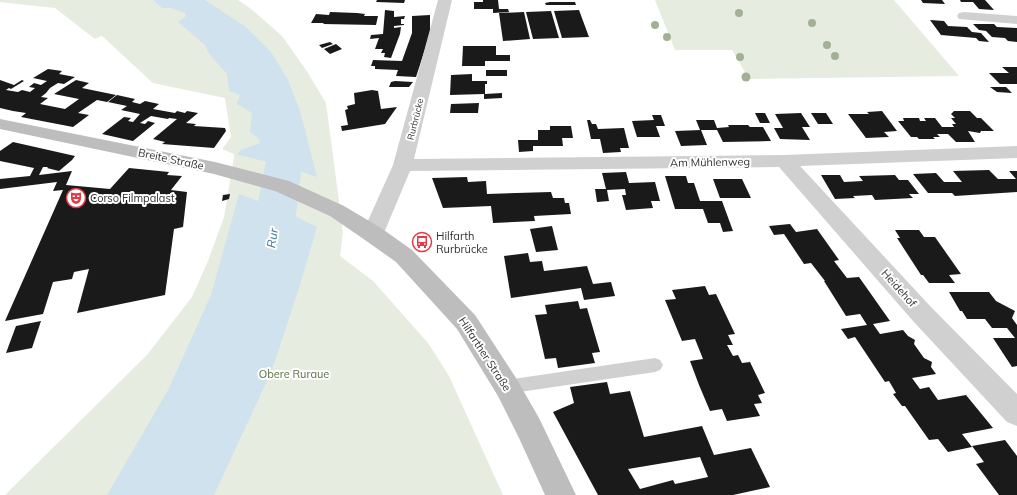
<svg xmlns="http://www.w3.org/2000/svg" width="1017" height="495" font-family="Mulish,sans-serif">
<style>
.green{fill:#e6ecdf}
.water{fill:#cfe2ee}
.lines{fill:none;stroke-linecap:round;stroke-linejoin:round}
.river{fill:#cfe2ee;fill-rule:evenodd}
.building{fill:#1a1a1a;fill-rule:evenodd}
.lane{fill:#d0d0d0;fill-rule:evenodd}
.street{fill:#d0d0d0;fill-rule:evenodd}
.secondary{fill:#bdbdbd;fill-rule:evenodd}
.tree{fill:#a2b095}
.labels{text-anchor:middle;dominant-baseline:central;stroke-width:4;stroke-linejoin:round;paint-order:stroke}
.far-street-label{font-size:9px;fill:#333;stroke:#fff}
.street-label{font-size:11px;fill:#333;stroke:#fff}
.poi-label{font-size:11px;fill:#333;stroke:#fff;text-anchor:start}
.park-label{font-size:11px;fill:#56703f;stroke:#fff}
.water-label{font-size:12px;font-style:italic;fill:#3f7597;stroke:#fff}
</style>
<rect width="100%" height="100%" fill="#fff"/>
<g class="green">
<polygon points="0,0 238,0 251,9 282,36 306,70 326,103 343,232 340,256 373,281 428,343 449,376 503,495 5,495 147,355 192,297 208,261 224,217 234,157 234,154 222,149 231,137 225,98 153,83 102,36 95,39 55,8 0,2"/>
<polygon points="655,0 894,0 959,76 749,79 732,50 675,50"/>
</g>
<g class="water">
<polygon points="153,0 205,0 246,27 271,52 288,80 300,111 317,177 282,165 238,155 238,153 241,150 260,143 259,139 250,132 252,113 237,104 240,95 229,91 227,74 209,54 205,45 178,22 186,16 185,13 171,8 162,8"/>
<polygon points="239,194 278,208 317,227 299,288 272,370 214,495 107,495 168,390 211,295"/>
</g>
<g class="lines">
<polygon class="river" points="279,100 291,103 306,131 290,264 283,276 268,280 253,276 246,264 272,131 263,110 267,103"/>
</g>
<g class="building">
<polygon points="377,0 405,0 404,3 376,2"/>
<polygon points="483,0 498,0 499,9 508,9 509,12 493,13 493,9 474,9 474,2 483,2"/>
<polygon points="921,0 942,0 945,4 923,3"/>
<polygon points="960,0 985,0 994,10 979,9 973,2 961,2"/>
<polygon points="550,2 575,2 576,5 546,5 545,3"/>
<polygon points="385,10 394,11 394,17 405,16 404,19 401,19 401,24 404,24 404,25 394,26 394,28 401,27 400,34 391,58 384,57 385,53 381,53 383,49 375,49 379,38 370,39 371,35 383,34"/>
<polygon points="579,10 589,37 562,38 554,11"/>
<polygon points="551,11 559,38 533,39 526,12"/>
<polygon points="330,12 357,13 365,14 364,16 378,16 376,25 323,24 324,23 311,23 316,14 329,15"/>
<polygon points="524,12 530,39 503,41 499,13"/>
<polygon points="430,15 430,34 416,77 396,76 398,70 375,69 375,66 371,66 373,60 402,61 412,33 412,16"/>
<polygon points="930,20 944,21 948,26 967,27 972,32 981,33 989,42 979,41 976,38 941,35"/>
<polygon points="973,24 994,24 997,27 1017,28 1017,42 1008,41 1005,38 992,37 986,31 979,30"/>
<polygon points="330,42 333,44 322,48 319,45"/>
<polygon points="336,44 342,49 330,54 324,49"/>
<polygon points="463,46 496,46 496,55 510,55 510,61 485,61 485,66 462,66"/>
<polygon points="1002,67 1017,67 1017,84 1000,84 989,73 1009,73"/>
<polygon points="48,69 62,71 59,74 75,77 64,84 58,83 50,88 46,93 41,97 48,98 40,104 65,109 79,99 54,94 76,80 89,83 82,88 116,95 107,102 97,100 78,113 89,115 73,127 21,117 26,113 13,111 0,108 0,80 14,85 22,80 24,81 11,89 9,88 6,90 18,92 22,90 30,92 35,88 29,87 34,83 41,85 47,81 33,78"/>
<rect x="486" y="70" width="21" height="6"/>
<polygon points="472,74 472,81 487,81 487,84 485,84 485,94 502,93 502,98 484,99 484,94 450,95 451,75"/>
<polygon points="395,81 413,82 409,87 389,87 391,82"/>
<polygon points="990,87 1006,87 1012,93 997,92"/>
<polygon points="372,90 378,91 381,109 397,107 385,124 342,131 341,126 348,125 345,110 348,109 347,106 355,104 354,93"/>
<polygon points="117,95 135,99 132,102 140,104 145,101 159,104 153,109 175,113 177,111 185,113 187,111 198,113 186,123 196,124 194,126 225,128 226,131 214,148 162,144 165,142 153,139 177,119 169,118 168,119 151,116 140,123 145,124 148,121 155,123 133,141 102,134 124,117 131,118 128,121 133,122 140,114 121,110 127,106 108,102"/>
<polygon points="479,103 478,113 450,113 451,104"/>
<polygon points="882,111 897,131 884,132 889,137 866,138 848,114 869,114 867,112"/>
<polygon points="954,111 970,111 977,118 981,118 994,131 981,131 980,133 968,131 975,142 956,142 948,134 937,134 940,137 933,137 935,139 919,139 917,137 911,137 898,121 904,121 903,118 919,118 920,121 926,121 924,118 935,118 942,127 954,127 952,124 956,124 951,118 955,118 951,114"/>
<polygon points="755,113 765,113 770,123 760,123"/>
<polygon points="801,113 810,127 802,127 810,140 780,139 774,128 783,128 775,114"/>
<polygon points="811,113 826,113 833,124 818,124"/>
<polygon points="652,115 661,115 665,126 656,126 660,137 637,137 632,121 654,120"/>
<polygon points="587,120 590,120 592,124 596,124 598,129 624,128 629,148 620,148 621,152 603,153 600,139 591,139"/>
<polygon points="696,120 714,120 717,128 729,127 728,125 748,125 750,127 763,127 771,141 723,142 717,130 700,130"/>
<polygon points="550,126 571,126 573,138 562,138 563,146 533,146 533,151 519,152 518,140 538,140 538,130 550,130"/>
<polygon points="701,130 707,145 681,146 675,131"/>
<polygon points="13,142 75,156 72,160 59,171 47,168 48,167 43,167 39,175 72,171 66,185 110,189 129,168 169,172 167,175 182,176 171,190 187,192 183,227 174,229 165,295 77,313 89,269 74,272 72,279 53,282 43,314 5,321 63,190 53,191 57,182 0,189 0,179 30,176 34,168 0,161 0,151"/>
<polygon points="989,170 998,179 1016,179 1009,171 1017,171 1017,192 955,196 952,193 928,193 913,174 936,173 944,182 962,182 953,171"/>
<polygon points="626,172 629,183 655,182 660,201 651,201 653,208 626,210 622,195 626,195 625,189 607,190 609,201 597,202 595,189 606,189 602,173"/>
<polygon points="821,175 840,175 844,182 863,181 859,176 895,175 899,180 908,180 919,194 909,194 913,198 875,200 872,195 853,196 855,198 835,199"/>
<polygon points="665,176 686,176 688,183 694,183 700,201 722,201 733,231 723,232 720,223 708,223 703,209 675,209"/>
<polygon points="467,177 468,182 486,181 487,194 551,192 553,198 564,198 565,203 569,203 571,214 534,216 535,221 493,223 491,206 443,208 432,178"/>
<polygon points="713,179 742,179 751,198 720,198"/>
<polygon points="230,194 229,199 222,201 223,195"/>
<polygon points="790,224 796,232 817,229 839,260 834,261 847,278 859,277 890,321 873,324 880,334 903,330 908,336 915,340 914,344 924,358 932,362 931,367 936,374 912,378 920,389 929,387 938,400 966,395 993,428 962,434 972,447 948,452 938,439 929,440 905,406 902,406 893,394 896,393 889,381 885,382 855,337 848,339 841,329 867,325 860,314 846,316 824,281 825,281 811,263 804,264 784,234 774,235 769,226"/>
<polygon points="552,226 558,250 536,252 530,229"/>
<polygon points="895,230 919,230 924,237 935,237 961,274 949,275 955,283 929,283 923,275 921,275 897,238 900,238"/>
<polygon points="528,253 530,262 542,261 544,271 587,266 593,284 611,282 615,296 584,300 581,288 511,298 504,256"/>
<polygon points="705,286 709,295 716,294 735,334 728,335 733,345 727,345 733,356 738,355 742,363 750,362 765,393 758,395 762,403 754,404 760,416 727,421 722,409 710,411 699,385 690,361 703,359 695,339 682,341 665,300 676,299 672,290"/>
<polygon points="949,292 989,292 996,301 1015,311 1012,318 1017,325 1017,366 1012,367 993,338 1015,338 1007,328 992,328 985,319 967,319 962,311 960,311"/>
<polygon points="578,301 580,309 587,308 600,352 592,353 595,363 558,368 556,358 545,359 535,315 547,314 545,305"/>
<polygon points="41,321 32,348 6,353 16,326"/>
<path d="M 607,382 L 610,394 L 630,391 L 644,437 L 702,426 L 714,455 L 751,448 L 770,487 L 733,495 L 598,495 L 553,412 L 574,403 L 570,387 ZM 700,457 L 708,477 L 675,484 L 673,480 L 640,489 L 628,469 Z"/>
<polygon points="1005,440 1017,456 1017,495 999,495 976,464 984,462 972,446"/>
</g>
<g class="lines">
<polygon class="lane" points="655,358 660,360 663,365 660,370 655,372 507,394 501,392 499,387 501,382 507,380"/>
<g class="street">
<polygon points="438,0 452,0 414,159 784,155 1017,146 1017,158 800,166 931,307 1017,394 1017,426 1007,422 913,321 779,167 410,171 381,240 373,242 365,240 362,234 393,165"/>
<polygon points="964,12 1017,16 1017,24 959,19 957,16 959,13"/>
</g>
<polygon class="secondary" points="0,119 215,162 289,181 344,206 381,228 412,250 475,315 516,378 539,418 576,495 545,495 519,438 498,396 457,329 396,262 365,240 330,216 275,191 214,174 0,129"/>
</g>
<g class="tree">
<circle cx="739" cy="13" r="4"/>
<circle cx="812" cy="23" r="4"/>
<circle cx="655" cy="25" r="4"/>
<circle cx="667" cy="37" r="4"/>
<circle cx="827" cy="45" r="4"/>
<circle cx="835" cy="56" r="4"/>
<circle cx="740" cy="57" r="4"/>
<circle cx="746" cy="77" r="4.5"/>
</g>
<defs>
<g id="theatre-ring" transform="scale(1)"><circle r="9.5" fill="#fff" stroke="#e63946" stroke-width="1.5"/><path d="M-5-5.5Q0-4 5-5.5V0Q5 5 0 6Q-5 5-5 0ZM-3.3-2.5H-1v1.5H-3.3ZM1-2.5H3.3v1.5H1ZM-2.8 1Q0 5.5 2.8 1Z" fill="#e63946"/></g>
<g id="bus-ring" transform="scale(1)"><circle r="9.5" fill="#fff" stroke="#e63946" stroke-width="1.5"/><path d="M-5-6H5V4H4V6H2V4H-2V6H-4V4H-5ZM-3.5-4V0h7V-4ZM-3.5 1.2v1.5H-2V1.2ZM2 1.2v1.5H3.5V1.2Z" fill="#e63946"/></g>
</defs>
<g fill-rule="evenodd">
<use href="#theatre-ring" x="76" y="198"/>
<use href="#bus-ring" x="422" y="242"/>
</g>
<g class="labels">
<g class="far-street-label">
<text transform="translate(415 119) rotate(-76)">Rurbrücke</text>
</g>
<g class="street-label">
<text transform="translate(171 159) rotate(12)">Breite Straße</text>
<text transform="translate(710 162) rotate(-1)">Am Mühlenweg</text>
<text transform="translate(899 288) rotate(48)">Heidehof</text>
<text transform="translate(485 354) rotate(57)">Hilfarther Straße</text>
</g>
<g class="poi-label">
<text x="90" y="198">Corso Filmpalast</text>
<text x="436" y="236">Hilfarth<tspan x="436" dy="13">Rurbrücke</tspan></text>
</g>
<g class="park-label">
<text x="294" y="374">Obere Ruraue</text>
</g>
<g class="water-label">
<text transform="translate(272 238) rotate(-81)">Rur</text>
</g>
</g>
</svg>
